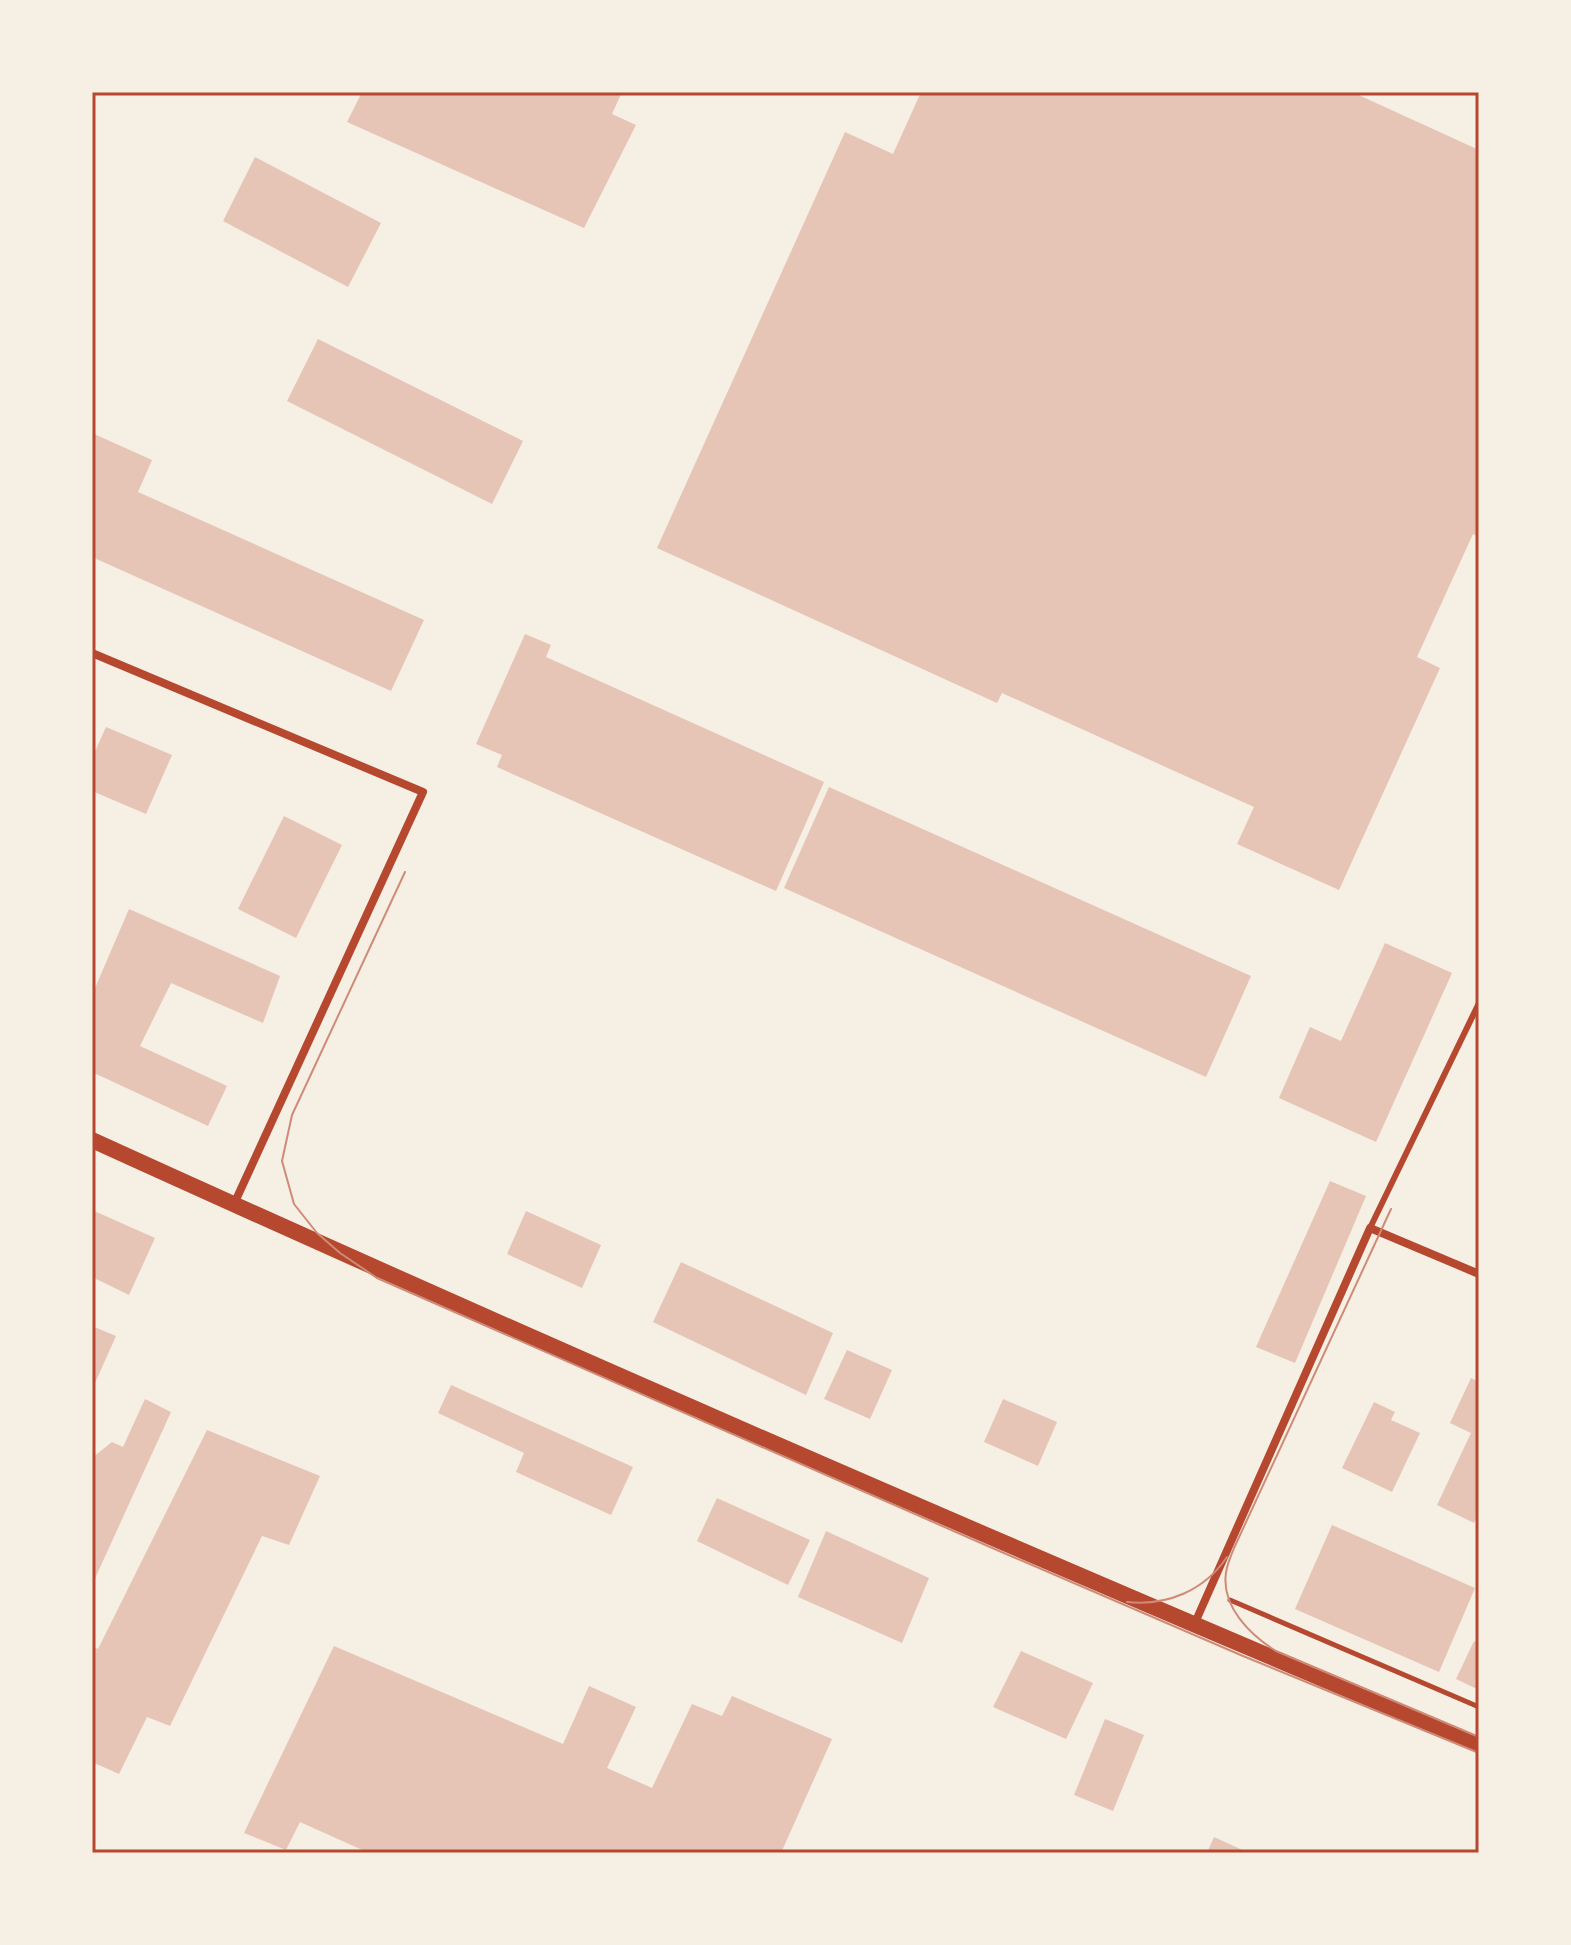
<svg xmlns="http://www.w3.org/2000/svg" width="1571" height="1945" font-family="Montserrat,sans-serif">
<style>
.building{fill:#e6c5b7}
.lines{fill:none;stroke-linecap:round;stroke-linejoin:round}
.path{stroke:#b5482f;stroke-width:5}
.service{stroke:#b5482f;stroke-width:6}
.minor{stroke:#b5482f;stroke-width:8}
.secondary{stroke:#b5482f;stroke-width:16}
.tram{stroke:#cf8b77;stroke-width:2}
.neatline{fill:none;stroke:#b5482f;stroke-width:3}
</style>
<rect width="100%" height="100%" fill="#f6efe4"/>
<g class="building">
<polygon points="362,92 622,92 612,114 636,125 584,228 347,122"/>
<polygon points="921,92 1352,92 1479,150 1479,537 1473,534 1417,657 1440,668 1339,890 1237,844 1254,807 1002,693 997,703 657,548 845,132 893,154"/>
<polygon points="255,157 381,223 348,287 223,221"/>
<polygon points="318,339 523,441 492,504 287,401"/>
<polygon points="92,433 152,460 138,492 424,620 391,691 92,557"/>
<polygon points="525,634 551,645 546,657 824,782 776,891 497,767 502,755 476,744"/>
<polygon points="106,727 172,755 146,814 92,791 92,758"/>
<polygon points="829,787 1251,976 1206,1077 784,888"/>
<polygon points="284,816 342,845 296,938 238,909"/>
<polygon points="129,909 280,976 263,1023 171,983 140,1046 227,1086 208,1126 92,1072 92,995"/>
<polygon points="1385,943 1452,973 1376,1142 1279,1098 1310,1027 1341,1041"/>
<polygon points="1330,1181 1366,1196 1295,1363 1256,1347"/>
<polygon points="92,1210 155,1238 129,1295 92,1277"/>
<polygon points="526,1211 601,1245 582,1288 507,1254"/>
<polygon points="681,1262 833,1333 806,1395 653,1322"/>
<polygon points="92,1326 116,1336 95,1383 92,1382"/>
<polygon points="847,1350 892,1370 870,1419 824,1399"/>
<polygon points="1471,1378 1479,1382 1479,1512 1474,1523 1437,1505 1471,1433 1450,1423"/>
<polygon points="451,1385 633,1467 611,1515 516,1472 524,1453 438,1413"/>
<polygon points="145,1399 171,1412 92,1585 92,1458 112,1442 123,1447"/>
<polygon points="1003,1399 1057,1422 1038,1466 984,1442"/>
<polygon points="1374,1402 1395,1412 1391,1420 1420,1433 1392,1492 1342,1468"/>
<polygon points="207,1430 320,1476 289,1545 262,1536 170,1726 147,1717 119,1774 92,1762 92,1646 98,1649"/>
<polygon points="717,1498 810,1540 788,1585 697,1541"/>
<polygon points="1332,1525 1475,1588 1439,1672 1295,1609"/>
<polygon points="826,1531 929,1578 902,1643 798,1597"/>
<polygon points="1474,1641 1479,1644 1479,1690 1456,1679"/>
<polygon points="334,1646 563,1744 589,1686 636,1707 607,1768 652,1788 692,1704 722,1716 732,1696 832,1739 781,1853 369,1853 300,1822 286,1850 244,1833"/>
<polygon points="1021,1651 1093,1683 1066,1739 993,1707"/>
<polygon points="1105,1719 1144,1735 1113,1811 1074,1795"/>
<polygon points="1214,1837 1249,1853 1207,1853"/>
</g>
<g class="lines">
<polyline class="path" points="1230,1600 1479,1707"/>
<polyline class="service" points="1370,1228 1479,1003"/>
<g class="minor">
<polyline points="92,653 423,792 234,1204"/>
<polyline points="1194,1625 1370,1228 1479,1274"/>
</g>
<path class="secondary" d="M 92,1140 C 551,1349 1014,1549 1479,1745"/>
<g class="tram">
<polyline points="405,872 292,1115 282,1161 294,1204 317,1233 340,1253 377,1278 990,1547 1243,1656 1479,1753"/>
<path d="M 1391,1209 L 1234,1548 C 1231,1556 1227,1564 1226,1573 C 1221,1606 1250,1635 1276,1651 L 1479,1737"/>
<path d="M 1127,1602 C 1167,1606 1204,1591 1227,1557"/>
</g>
</g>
<rect width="1571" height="1945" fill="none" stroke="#f6efe4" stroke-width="188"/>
<rect x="94" y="94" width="1383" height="1757" class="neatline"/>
</svg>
